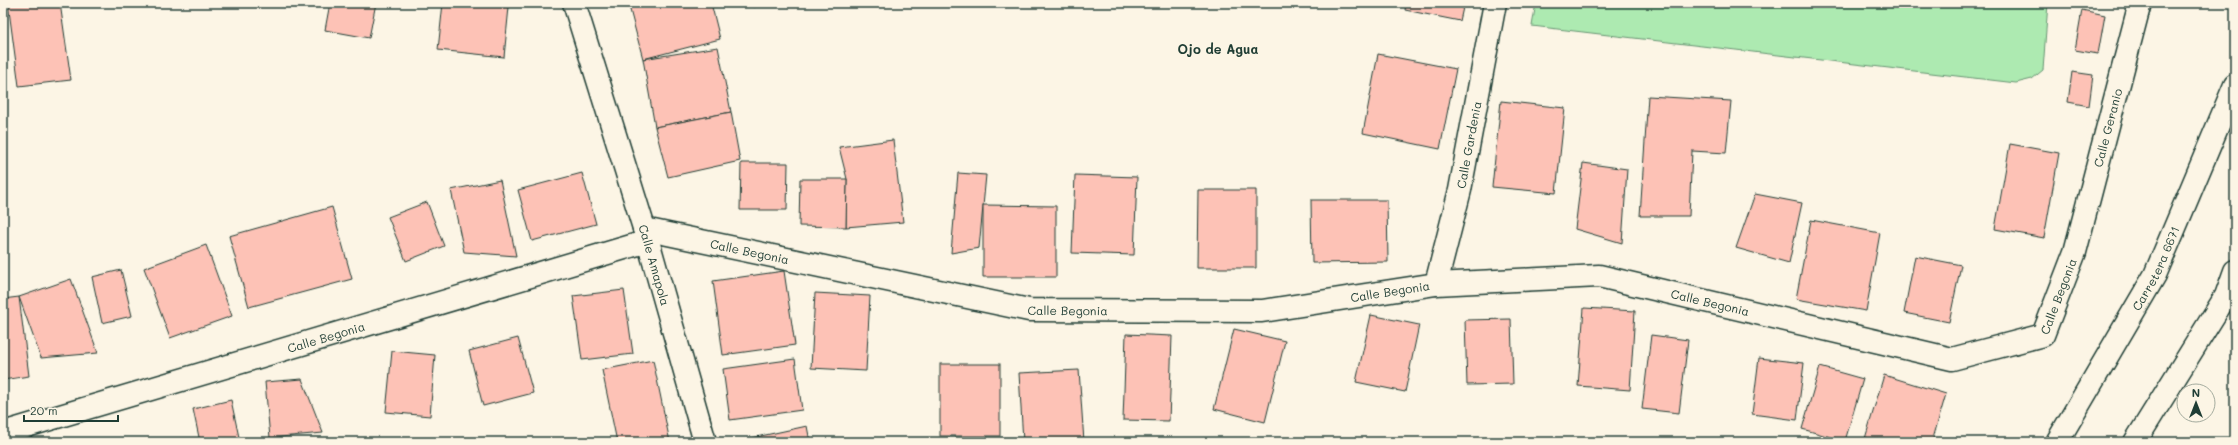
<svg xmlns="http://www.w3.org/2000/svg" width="2238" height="445" font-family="Mali,sans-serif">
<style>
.green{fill:#adeab1;stroke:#669472}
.building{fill:#fdc2b6;stroke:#1f3d34}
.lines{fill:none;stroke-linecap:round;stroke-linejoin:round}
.minor-casing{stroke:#1f3d34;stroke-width:25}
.tertiary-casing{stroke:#1f3d34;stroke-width:25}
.minor{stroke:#fcf5e5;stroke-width:22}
.tertiary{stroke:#fcf5e5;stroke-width:22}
.labels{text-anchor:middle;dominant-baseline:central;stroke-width:3;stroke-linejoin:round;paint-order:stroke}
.street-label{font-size:12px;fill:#1f3d34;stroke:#fcf5e5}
.neighbourhood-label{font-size:13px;font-weight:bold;fill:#1f3d34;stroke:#fcf5e5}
</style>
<rect width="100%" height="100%" fill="#fcf5e5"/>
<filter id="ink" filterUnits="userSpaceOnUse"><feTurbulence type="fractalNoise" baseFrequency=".025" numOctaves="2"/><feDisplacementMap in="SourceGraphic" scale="8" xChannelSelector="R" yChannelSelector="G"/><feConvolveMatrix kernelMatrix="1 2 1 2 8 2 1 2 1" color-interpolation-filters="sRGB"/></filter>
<g filter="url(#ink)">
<polygon class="green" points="1536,3 2048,3 2043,70 2032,79 2016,83 1532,26"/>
<g class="building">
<polygon points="8,3 60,3 71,80 19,86"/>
<polygon points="330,3 376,3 369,38 325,30"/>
<polygon points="443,3 509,7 504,57 438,50"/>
<polygon points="640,3 711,3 720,39 643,59 629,6"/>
<polygon points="753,3 769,3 754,7"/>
<rect x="946" y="3" width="47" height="2"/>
<polygon points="1406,3 1464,3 1460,21 1405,10"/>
<polygon points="2082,10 2105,15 2098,54 2075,50"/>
<polygon points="718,47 731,112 655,127 643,59"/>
<polygon points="1378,54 1456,69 1440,149 1363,133"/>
<polygon points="2072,72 2093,75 2089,106 2068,102"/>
<polygon points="1648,96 1731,101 1726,153 1692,151 1689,216 1640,216"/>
<polygon points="1501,101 1565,108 1556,193 1492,187"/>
<polygon points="731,112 740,161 668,177 655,127"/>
<polygon points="893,140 903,222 846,227 847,179 839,147"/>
<polygon points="2010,144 2059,153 2044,238 1995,229"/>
<polygon points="741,163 788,163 787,210 740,210"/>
<polygon points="1583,163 1627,169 1622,243 1575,229"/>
<polygon points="582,173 596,224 532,241 518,190"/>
<polygon points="958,173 986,175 979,248 951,253"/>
<polygon points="1075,175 1137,177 1134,255 1072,253"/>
<polygon points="800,179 847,179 846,227 799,226"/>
<polygon points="500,180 516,256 464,252 451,190"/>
<polygon points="1198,190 1256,190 1256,268 1197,268"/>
<polygon points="1755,194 1802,203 1789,263 1736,248"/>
<polygon points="1311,200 1387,200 1388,262 1312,263"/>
<polygon points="427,202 444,246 406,261 388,217"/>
<polygon points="983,205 1056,206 1056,277 983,277"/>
<polygon points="332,207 352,279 249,307 229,236"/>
<polygon points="1811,220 1880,233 1866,311 1796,299"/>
<polygon points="206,245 232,316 170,338 144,268"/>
<polygon points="1915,256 1961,265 1949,322 1904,313"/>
<polygon points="121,270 132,316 102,323 92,277"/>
<polygon points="784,271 795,345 723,355 713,281"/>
<polygon points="71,279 98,353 41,358 19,297"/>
<polygon points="624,290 633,354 582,360 573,296"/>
<polygon points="815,293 870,296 866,371 811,368"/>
<polygon points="19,297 29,376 3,380 3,299"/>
<polygon points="1584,308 1635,311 1630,390 1578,386"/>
<polygon points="1371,315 1419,325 1405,392 1356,382"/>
<polygon points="1511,319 1513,384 1467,385 1465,320"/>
<polygon points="1234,329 1285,341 1265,422 1214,409"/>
<polygon points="1126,334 1172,336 1169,421 1123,420"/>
<polygon points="1651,335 1688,340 1679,413 1642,409"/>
<polygon points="518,338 533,393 483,406 469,351"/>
<polygon points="392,351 435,355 430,416 386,412"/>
<polygon points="1759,358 1804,363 1797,420 1752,414"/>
<polygon points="795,359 802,410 730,420 723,369"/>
<polygon points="653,360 670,442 617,442 602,370"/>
<rect x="940" y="364" width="60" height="72"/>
<polygon points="1820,367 1863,379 1845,441 1802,429"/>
<polygon points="1079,370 1084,442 1023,442 1019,373"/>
<polygon points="1884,375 1946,394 1932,442 1864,442"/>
<polygon points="302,379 323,433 270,438 265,382"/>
<polygon points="231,400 240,442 200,442 193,409"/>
<polygon points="807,426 810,442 748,442 747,439"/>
</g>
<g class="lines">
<g class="minor-casing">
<g id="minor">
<path id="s1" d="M 574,3 L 648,241 L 705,442"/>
<path id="s2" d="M 644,229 L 1029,310 L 1262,311 L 1436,284 L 1599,276 L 1952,359 L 2043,335 L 2075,252 L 2140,3"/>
<path id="s3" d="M 1436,284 L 1460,190 L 1495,3"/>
<path id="s4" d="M 3,433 L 648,241"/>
</g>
</g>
<g class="tertiary-casing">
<g id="tertiary">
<path id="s5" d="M 2057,442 L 2155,275 L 2235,85"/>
<polyline points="2135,442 2226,296 2235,271"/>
</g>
</g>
<use href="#minor" class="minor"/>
<use href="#tertiary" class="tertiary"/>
</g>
</g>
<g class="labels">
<g class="street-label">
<text stroke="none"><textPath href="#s2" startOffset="1640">Calle Geranio</textPath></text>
<text stroke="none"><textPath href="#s3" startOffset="143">Calle Gardenia</textPath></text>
<text stroke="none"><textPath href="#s2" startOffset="108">Calle Begonia</textPath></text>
<text stroke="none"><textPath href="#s1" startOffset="274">Calle Amapola</textPath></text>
<text stroke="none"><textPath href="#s5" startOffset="200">Carretera 6671</textPath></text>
<text stroke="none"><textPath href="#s2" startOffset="756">Calle Begonia</textPath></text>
<text stroke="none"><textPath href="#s2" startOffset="1464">Calle Begonia</textPath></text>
<text stroke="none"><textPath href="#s2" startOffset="1080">Calle Begonia</textPath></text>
<text stroke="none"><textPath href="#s2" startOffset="432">Calle Begonia</textPath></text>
<text stroke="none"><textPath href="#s4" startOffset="337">Calle Begonia</textPath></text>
</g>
<g class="neighbourhood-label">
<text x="1218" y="48">Ojo de Agua</text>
</g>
</g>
<rect width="2238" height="445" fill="none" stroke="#fcf5e5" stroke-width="16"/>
<rect x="8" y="8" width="2222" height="429" fill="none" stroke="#1f3d34" stroke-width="1.5" filter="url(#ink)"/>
<g transform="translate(2196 403)"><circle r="19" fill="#fcf5e5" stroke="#a4ab9e"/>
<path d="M0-3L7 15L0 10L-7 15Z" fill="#1f3d34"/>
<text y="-6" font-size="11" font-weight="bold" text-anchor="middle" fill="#1f3d34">N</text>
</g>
<path d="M24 415v6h94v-6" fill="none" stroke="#1f3d34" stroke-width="2"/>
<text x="30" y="415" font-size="12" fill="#1f3d34" stroke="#fcf5e5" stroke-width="3" paint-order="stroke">20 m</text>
</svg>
